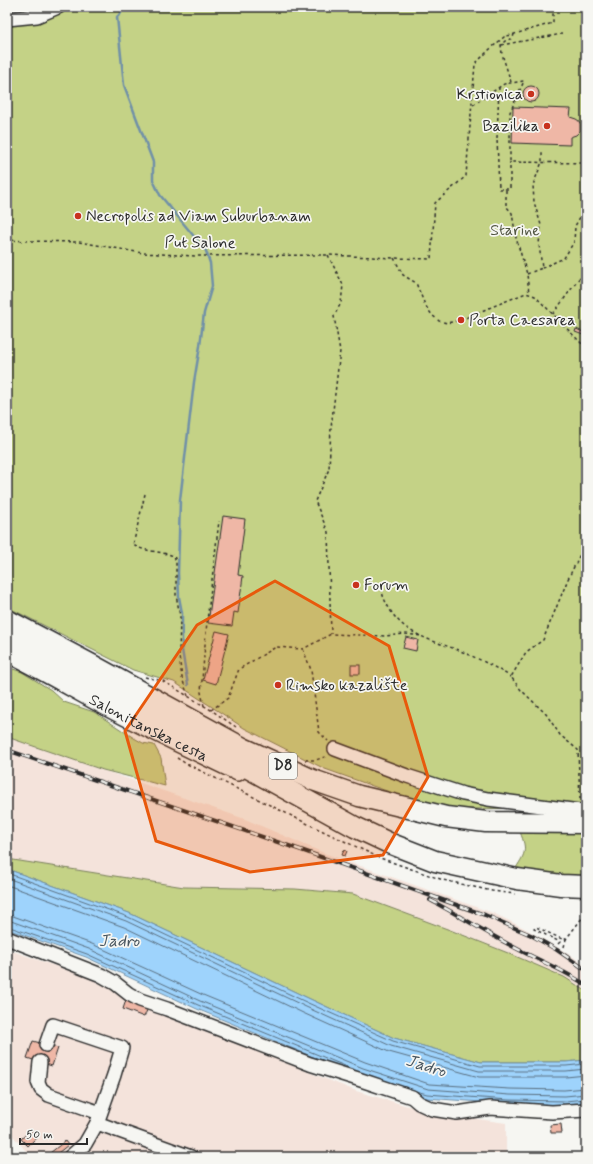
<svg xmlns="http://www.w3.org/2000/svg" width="593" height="1164" font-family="Mynerve,sans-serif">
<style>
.built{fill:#f4e3db}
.green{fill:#c4d286;stroke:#787e58}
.water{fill:#9ed3fc;stroke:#7090a8}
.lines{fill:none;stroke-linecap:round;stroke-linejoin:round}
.shore{stroke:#596e7f;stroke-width:1}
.stream{stroke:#7090a8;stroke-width:2.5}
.building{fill:#efb7a6;stroke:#2b2b2b}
.minor-casing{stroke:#2b2b2b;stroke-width:16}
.major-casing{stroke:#2b2b2b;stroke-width:20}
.highway-casing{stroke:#2b2b2b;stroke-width:23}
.path{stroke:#2b2b2b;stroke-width:1.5;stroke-dasharray:3 3;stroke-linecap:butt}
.minor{stroke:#f6f6f2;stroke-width:13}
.major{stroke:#f6f6f2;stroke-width:17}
.highway{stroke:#f6f6f2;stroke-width:20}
.rail-casing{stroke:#2b2b2b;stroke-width:4}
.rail{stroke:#f6f6f2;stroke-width:2.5;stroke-dasharray:8;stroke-linecap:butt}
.marked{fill:#e8590c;fill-opacity:0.2;stroke:#e8590c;stroke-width:3;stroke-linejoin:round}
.poi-dot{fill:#c8321e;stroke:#f6f6f2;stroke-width:1.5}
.labels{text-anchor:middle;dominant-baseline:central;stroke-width:3.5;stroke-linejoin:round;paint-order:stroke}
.shield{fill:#f6f6f2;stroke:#686867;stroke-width:1}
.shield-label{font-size:15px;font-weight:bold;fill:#2b2b2b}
.poi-label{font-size:16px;fill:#2b2b2b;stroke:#f6f6f2;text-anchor:start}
.park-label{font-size:16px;fill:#515542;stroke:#f6f6f2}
.street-label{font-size:16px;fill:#2b2b2b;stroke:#f6f6f2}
.water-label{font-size:17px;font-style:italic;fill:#48555f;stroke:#f6f6f2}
</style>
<rect width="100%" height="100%" fill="#f6f6f2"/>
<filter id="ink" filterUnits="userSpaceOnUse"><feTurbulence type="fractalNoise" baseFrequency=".025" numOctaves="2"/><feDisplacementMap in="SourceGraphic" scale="8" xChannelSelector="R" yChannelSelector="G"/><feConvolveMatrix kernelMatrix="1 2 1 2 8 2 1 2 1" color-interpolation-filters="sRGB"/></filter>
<g filter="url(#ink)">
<g class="built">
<polygon points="7,737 245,819 324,853 493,913 522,927 572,956 586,967 586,991 564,977 508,953 450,930 353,894 295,889 184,887 7,859"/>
<polygon points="7,949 87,977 124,995 186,1023 356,1091 429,1112 506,1123 506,1157 31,1157 7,1129"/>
</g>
<g class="green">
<polygon points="28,7 586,7 586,806 440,810 325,769 244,728 174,682 133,670 7,607 7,16"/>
<polygon points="7,667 22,672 51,690 64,702 94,712 134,738 143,743 154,745 161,758 165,786 103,770 7,737"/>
<path d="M 586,831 L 586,878 L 514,871 C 525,854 528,851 520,832 Z"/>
<polygon points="7,859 184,887 295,889 353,894 450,930 508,953 564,977 586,991 586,1060 566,1062 481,1062 394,1038 310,999 129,913 7,869"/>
</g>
<polygon class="water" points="7,869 129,913 310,999 394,1038 481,1062 566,1062 586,1060 586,1103 565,1105 509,1104 426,1098 359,1076 197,1009 86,957 7,929"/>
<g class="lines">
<g class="shore">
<polyline points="7,873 128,917 308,1003 393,1041 480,1066 566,1066 586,1064"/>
<polyline points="7,878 126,921 306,1007 391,1046 479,1071 566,1071 586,1069"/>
<polyline points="7,885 124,927 303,1013 389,1052 479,1077 566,1077 586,1075"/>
<polyline points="7,915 13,916 92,944 203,995 365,1062 429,1084 510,1089 564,1090 586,1088"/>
<polyline points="7,921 11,921 89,949 200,1001 363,1068 428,1089 510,1095 565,1096 586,1094"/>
<polyline points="7,926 87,954 198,1005 357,1071"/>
<polyline points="416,1091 427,1094 509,1100 565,1101 586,1099"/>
</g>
<polyline class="stream" points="122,7 121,13 117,17 124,85 153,162 153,180 160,195 206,251 210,263 212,286 204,313 200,346 194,382 180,500 178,573 179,597 182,613 182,650 188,685"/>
</g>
<g class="building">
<circle cx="531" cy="94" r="8"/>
<polygon points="513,107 571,109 570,117 576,119 579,121 580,124 580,131 576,135 570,137 570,145 512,143"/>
<polygon points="576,329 586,333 586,336 575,332"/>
<polygon points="223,516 245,519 238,575 243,576 238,613 234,612 232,626 208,623"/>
<polygon points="216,631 229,634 216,684 203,680"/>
<polygon points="406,637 418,640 416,651 403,648"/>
<rect x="351" y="665" width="9" height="9"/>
<polygon points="344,850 347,851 345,856 342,855"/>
<polygon points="126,1000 148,1008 144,1017 123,1009"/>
<polygon points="33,1041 58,1048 52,1066 27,1058"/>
<polygon points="561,1124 562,1133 551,1133 550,1125"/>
<polygon points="31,1130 37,1137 28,1146 21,1139"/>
<polygon points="65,1141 68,1145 53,1157 50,1153"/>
</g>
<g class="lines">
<g class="minor-casing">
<g id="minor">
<polyline points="7,19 37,16 58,7"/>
<polyline points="335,749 407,776 463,794 488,799 580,811 586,811"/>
<polyline points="7,938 101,975 115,983 129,994 140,1000 167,1009 310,1064 358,1079 412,1097 419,1103 432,1109 457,1113 490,1108 552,1112 586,1110"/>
<polyline points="46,1045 53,1025 122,1048 114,1075 97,1123 85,1144 70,1157"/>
<polyline points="40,1062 38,1082 41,1089 49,1095 100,1113"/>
<polyline points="97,1123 191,1157"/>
</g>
</g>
<g class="major-casing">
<g id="major">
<path id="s1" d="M 7,653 C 39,669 70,687 101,704 C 146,728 192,750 238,772"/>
</g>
</g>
<g class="highway-casing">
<g id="highway">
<polyline points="7,620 92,665 243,748 313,780 359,796 446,817 486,822 586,823"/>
<polyline points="7,636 89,679 132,704 355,827 389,843 435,861 517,879 561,885 586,886"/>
</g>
</g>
<g class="path">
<polyline points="501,45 562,34"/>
<polyline points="511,82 502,54 501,45 505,41 513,38 514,34"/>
<polyline points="499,87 497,138 499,189 510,189 510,162"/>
<polyline points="473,105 504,84 524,81 510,112 510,162 586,163"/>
<polyline points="506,190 506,206 512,213 516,238 527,274 529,294"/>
<polyline points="7,240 30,241 79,242 143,253 195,256 328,255 394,258 431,259 435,203 466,176 475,64 489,50 504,37 553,23 553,7"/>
<polyline points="328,255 343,285 341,303 334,316 340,351 331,428 329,469 315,501 328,532 331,634"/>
<polyline points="394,258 403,275 416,283 425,305 432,315 439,321 447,323 461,320 484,310 526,293 535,296 586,348"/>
<polyline points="542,268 564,258 574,242 575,226 583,212 586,211"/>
<polyline points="527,274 542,268 539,244 541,225 534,202 533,185 542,162 542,151"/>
<polyline points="553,314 586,269"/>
<path d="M 145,494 L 133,545 C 145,552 160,551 174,556 L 176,561 L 176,595 L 180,616 L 179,656 L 182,678 L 188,696"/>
<path d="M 382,588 C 382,596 385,601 389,608 C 404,635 432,640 458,650 C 477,658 494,666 511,677"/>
<polyline points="303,649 311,670 319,732 328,741"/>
<polyline points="145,677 163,681 211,710 236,727"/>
<polyline points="204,706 201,692 207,621 219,521"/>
<polyline points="211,710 228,698 239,669 276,647 303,649 331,634 385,636 405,634 422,636"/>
<polyline points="177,758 185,763 308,824 380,858 443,880 492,891 515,894"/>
<polyline points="305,760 316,760 327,756"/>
<polyline points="580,799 578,750 560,735 546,714 521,690 511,677 526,652 543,640 568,579 586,542"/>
<polyline points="558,944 560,942 534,929 536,927 562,939 566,939 586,913"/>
<polyline points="564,947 566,939"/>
</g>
<use href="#minor" class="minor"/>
<use href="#major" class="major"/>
<use href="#highway" class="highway"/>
<g class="rail-casing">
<g id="rail">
<polyline points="7,750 301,850 485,915 531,935 557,950 586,970"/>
<path d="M 430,900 C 457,914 483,931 510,945 C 535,959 562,969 586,985"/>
</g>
</g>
<use href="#rail" class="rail"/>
</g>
</g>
<path class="marked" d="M 275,581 L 389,646 L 428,777 L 383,855 L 250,872 L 156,841 L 125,731 L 197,625 Z"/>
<g class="poi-dot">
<circle cx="531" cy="94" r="4"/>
<circle cx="547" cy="126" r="4"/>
<circle cx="78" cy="216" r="4"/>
<circle cx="461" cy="320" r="4"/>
<circle cx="356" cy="585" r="4"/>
<circle cx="278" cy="685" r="4"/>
</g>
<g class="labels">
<rect class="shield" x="269" y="753" width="28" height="26" rx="3"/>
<g class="shield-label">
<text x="283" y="766">D8</text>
</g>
<g class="poi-label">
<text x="523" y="94" text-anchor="end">Krstionica</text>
<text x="539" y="126" text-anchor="end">Bazilika</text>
<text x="86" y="216">Necropolis ad Viam Suburbanam</text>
<text x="469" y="320">Porta Caesarea</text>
<text x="364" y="585">Forum</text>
<text x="286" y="685">Rimsko kazalište</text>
</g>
<g class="park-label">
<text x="515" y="230">Starine</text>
</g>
<g class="street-label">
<text transform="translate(200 243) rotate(1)">Put Salone</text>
<text stroke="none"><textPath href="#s1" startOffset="160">Salonitanska cesta</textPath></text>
</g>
<g class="water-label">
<text x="119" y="941">Jadro</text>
<text transform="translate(426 1066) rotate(17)">Jadro</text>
</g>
</g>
<rect width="593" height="1164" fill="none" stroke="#f6f6f2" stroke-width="24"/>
<rect x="12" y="12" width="569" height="1140" fill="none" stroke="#2b2b2b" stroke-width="1.5" filter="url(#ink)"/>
<path d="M20 1138v6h67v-6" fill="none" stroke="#2b2b2b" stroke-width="2"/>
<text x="26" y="1138" font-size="12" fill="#2b2b2b" stroke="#f6f6f2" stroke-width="3" paint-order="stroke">50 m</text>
</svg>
